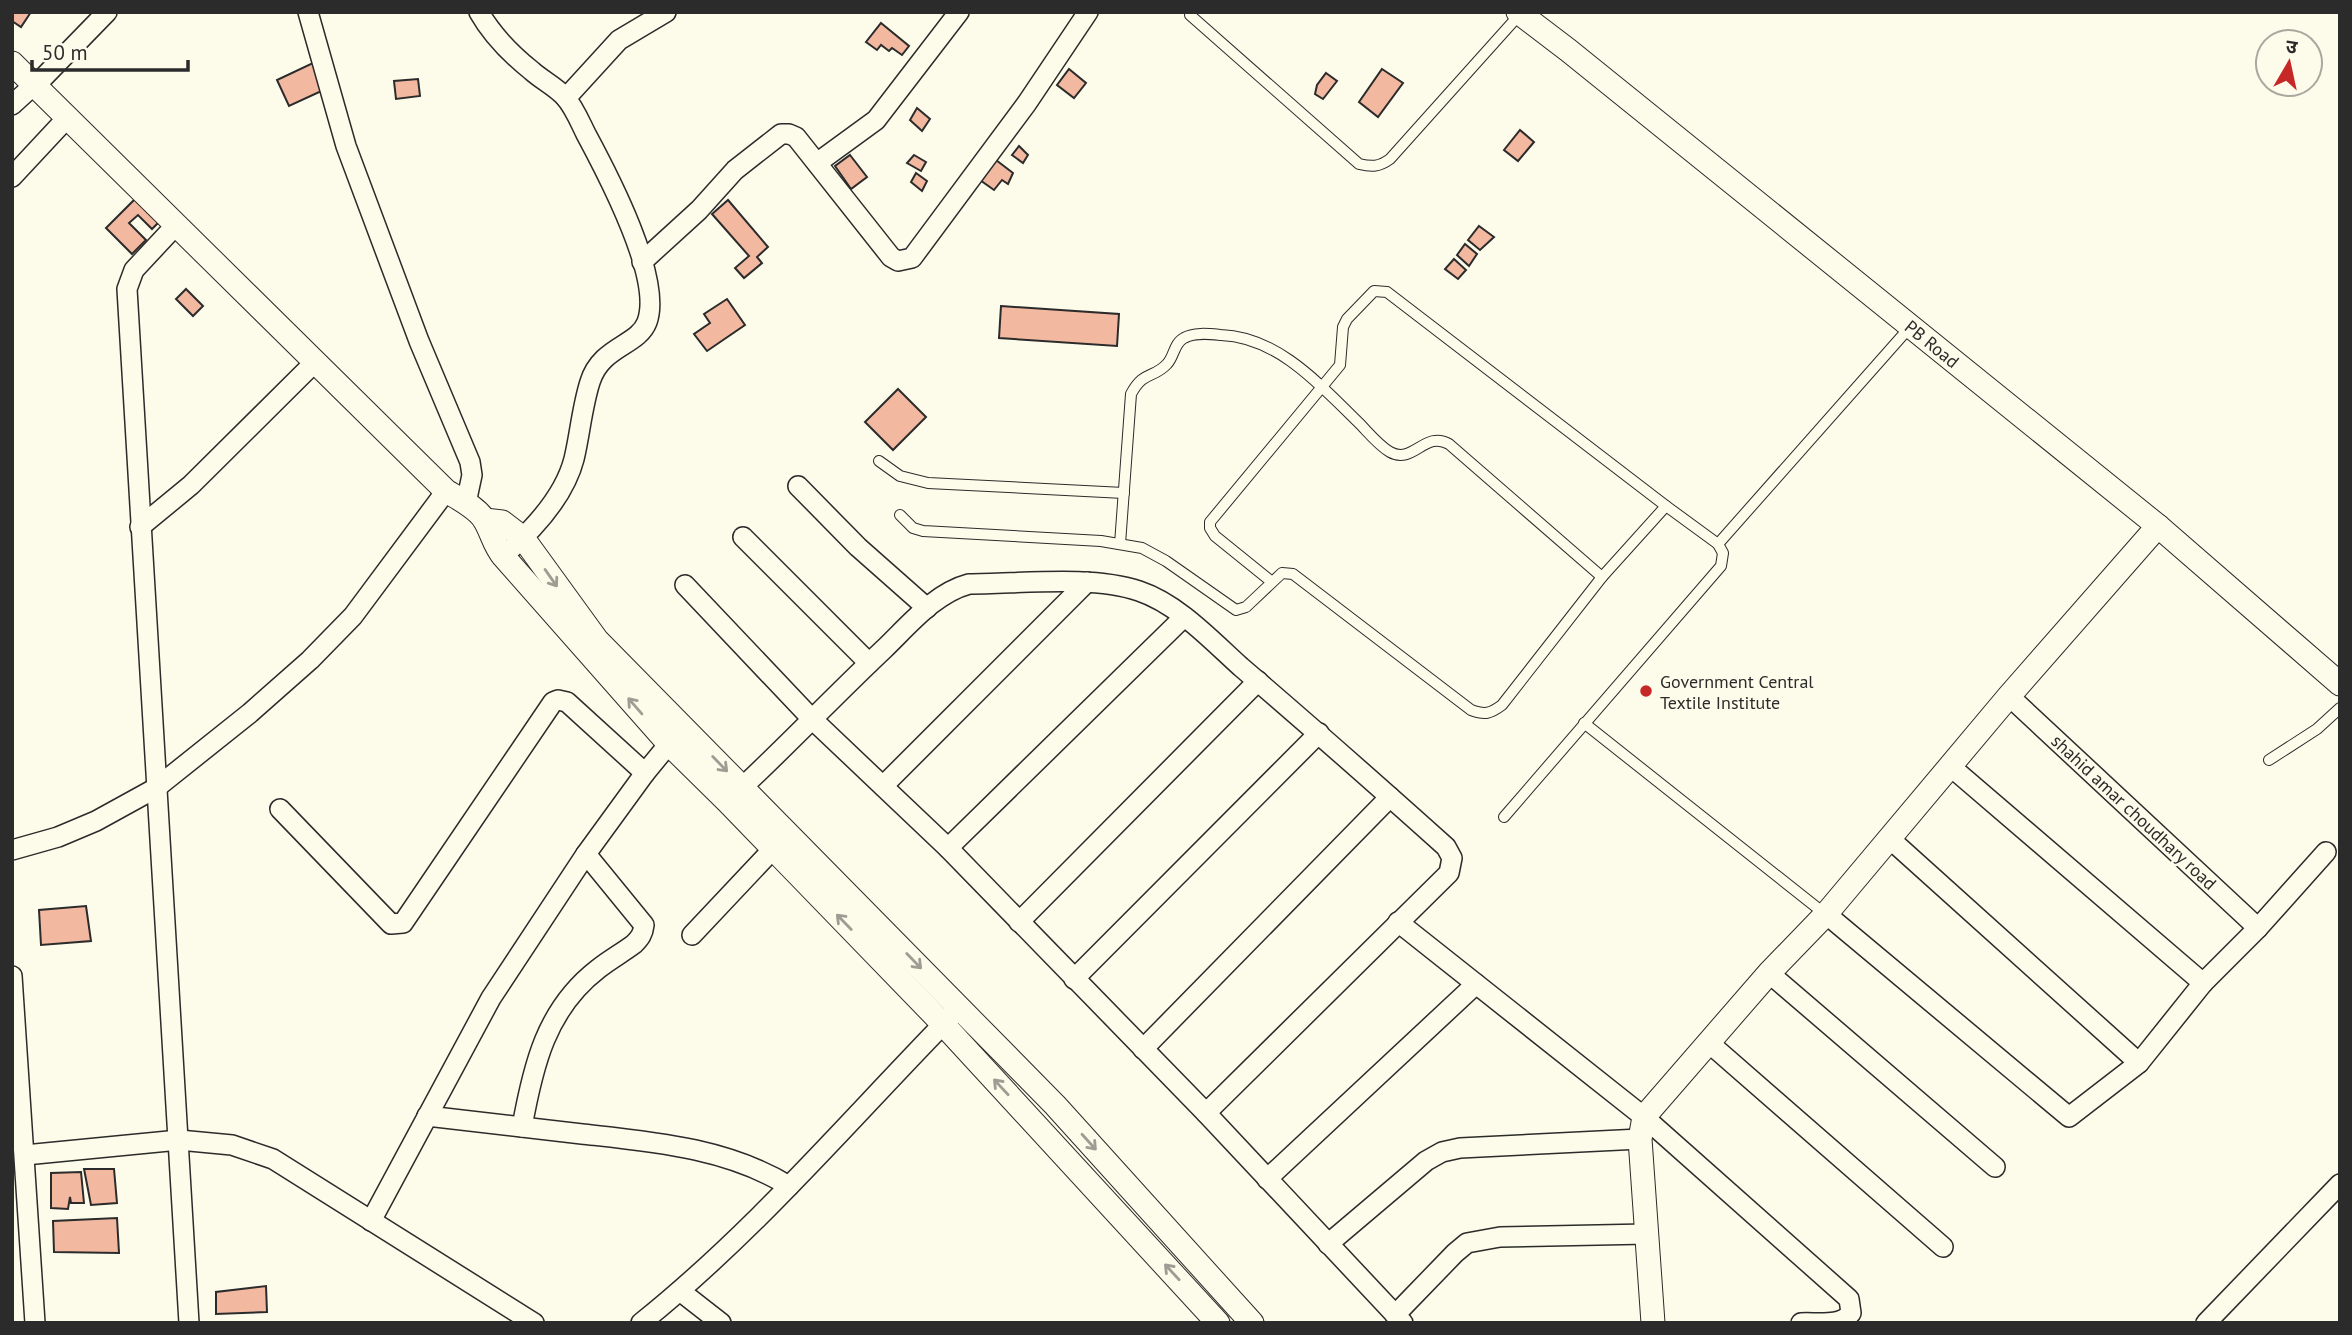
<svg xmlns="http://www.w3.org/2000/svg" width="2352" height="1335" font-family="'PT Sans','Noto Sans Devanagari',sans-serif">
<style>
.building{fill:#f2b8a0;stroke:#2b2b2b;stroke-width:2}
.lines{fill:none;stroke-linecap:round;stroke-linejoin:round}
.service-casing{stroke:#2b2b2b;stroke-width:12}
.minor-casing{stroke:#2b2b2b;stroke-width:22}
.tertiary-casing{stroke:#2b2b2b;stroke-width:25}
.service{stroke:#fdfbea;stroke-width:10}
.minor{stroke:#fdfbea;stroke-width:19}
.tertiary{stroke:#fdfbea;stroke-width:23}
.oneway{stroke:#9e9d94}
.poi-dot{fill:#c62828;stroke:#fdfbea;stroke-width:2.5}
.labels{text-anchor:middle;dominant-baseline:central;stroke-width:5;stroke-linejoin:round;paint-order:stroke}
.street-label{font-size:18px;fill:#2b2b2b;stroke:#fdfbea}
.poi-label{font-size:18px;fill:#2b2b2b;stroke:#fdfbea;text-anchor:start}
</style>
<rect width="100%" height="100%" fill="#fdfbea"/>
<g class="building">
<polygon points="12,12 31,12 21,27 12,21"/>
<polygon points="881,23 909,46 902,55 892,48 889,51 881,45 877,50 866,42"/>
<polygon points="315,62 328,88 289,106 277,80"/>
<polygon points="1069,69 1086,83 1074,98 1057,85"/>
<polygon points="1382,69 1403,83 1378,117 1359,102"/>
<polygon points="1326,73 1337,81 1323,99 1315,94 1317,85"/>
<polygon points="418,79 420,96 396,99 394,81"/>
<polygon points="917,108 930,119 922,131 910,120"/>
<polygon points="1520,130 1534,142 1518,161 1504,150"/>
<polygon points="1019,146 1028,155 1023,163 1012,155"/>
<polygon points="850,155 867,177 851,189 835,166"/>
<polygon points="914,155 926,162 921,171 907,163"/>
<polygon points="996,160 1013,173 1008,184 1002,180 994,190 980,180"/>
<polygon points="916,173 927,181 922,191 911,182"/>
<polygon points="141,193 165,216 152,229 138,215 129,223 146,240 132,254 106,228"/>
<polygon points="728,200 768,247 757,257 762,263 744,278 735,268 749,256 712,214"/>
<polygon points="1479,226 1494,237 1480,250 1468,240"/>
<polygon points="1465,244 1477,254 1469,266 1457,255"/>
<polygon points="1454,259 1466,270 1458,279 1445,269"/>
<polygon points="186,289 203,306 193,316 176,299"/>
<polygon points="727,299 745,325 707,351 694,334 710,323 704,314"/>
<polygon points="1001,306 1119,314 1117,346 999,338"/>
<polygon points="898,389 926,417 893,450 865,422"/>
<polygon points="86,906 91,941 41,945 39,910"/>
<polygon points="84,1169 114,1169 117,1203 91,1205"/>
<polygon points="81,1172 84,1203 71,1203 70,1197 68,1209 51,1208 51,1173"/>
<polygon points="117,1218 119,1253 54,1252 53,1221"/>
<polygon points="266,1286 267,1312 216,1314 216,1292"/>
</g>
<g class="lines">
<g class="service-casing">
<g id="service">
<path d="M 1190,15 L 1359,164 C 1372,167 1379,167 1390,159 L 1520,14"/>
<polyline points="879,461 900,476 928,483 1124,493"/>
<path d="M 900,515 L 913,528 L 923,531 L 1101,541 L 1142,548 L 1166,561 L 1236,610 L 1246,607 L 1282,573 L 1293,574 L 1471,710 C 1485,715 1490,714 1502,705 L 1602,577 L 1666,506 L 1387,292 L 1374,291 L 1347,319 L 1343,327 L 1340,365 L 1210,522 L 1210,528 L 1215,536 L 1272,582"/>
<path d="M 1120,544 L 1131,394 C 1144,370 1153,379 1167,364 C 1174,357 1174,343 1184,338 C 1194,332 1210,334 1221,335 C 1278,337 1320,385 1358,422 C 1368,432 1378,445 1390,452 C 1413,465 1425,430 1449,444 L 1602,577"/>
<polyline points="1718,544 1910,327"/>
<polyline points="1584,723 1825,914"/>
<polyline points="2269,760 2317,729 2340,708"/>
<polyline points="1504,817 1721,566 1723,553 1718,544 1666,506"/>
</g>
</g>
<g class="minor-casing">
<g id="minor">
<polyline points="308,12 346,146 419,341 470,462 472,475 466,503"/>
<path d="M 479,12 C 492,35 512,55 532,71 C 542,80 556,87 565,97 C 574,107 580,122 586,134 C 607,173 663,279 647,322 C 638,346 601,346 590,382 C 582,407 580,434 574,459 C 564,498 532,531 503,556"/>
<polyline points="36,85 107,12"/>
<polyline points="566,98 619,40 666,12"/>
<polyline points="12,105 35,84"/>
<polyline points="817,163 876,120 959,12"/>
<polyline points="12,177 67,118"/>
<polyline points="176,225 134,270 127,289 189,1323"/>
<polyline points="642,262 699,210 735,170 781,134 789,134 796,137 891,257 898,261 912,258 1027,103 1088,12"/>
<polyline points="798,486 858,547 927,608"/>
<polyline points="140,527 191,485 315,362"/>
<polyline points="743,537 869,663"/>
<polyline points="685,585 811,718 948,848 1206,1113 1403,1323"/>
<polyline points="2009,696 2258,928"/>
<polyline points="1950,766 2203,983"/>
<polyline points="883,786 1087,582"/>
<path d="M 733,796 C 785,748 833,697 884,649 C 909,625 935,593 969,584 C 1019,584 1092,575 1139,591 C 1178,604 1211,640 1241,667 C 1310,726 1378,786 1446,847 L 1452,858 L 1449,873 L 1206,1113"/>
<polyline points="280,809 391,924 403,923 553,702 558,700 567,702 645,773"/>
<polyline points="1889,838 2139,1063"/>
<polyline points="948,848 1184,617"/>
<polyline points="12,850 58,837 96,821 156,788 250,713 310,660 353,616 446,491"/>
<polyline points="1826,914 2069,1117 2139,1063 2203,983 2258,928 2326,852"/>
<polyline points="1019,922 1258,681"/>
<path d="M 1398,922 L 1644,1117 L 1849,1299 L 1851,1313 C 1841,1327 1817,1322 1801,1323"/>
<polyline points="692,935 773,849"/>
<polyline points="1769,973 1995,1167"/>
<polyline points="12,976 35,1323"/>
<polyline points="1074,979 1319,733"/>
<polyline points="1708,1042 1943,1247"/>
<polyline points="1143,1049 1390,797"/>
<path d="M 427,1116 C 478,1122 530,1128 582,1134 C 654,1142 727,1148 789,1186"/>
<path d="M 522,1127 C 533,1066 546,1009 598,969 C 609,960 622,953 634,944 C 640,938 643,934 644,925 L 586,854"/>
<polyline points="25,1155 179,1140 232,1145 273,1159 534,1323"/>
<polyline points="1267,1179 1476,984"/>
<polyline points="371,1221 491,998 586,854 645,773 677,734"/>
<polyline points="1328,1244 1426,1161 1442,1152 1460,1148 1640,1139"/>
<polyline points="680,1291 721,1323"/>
<polyline points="1395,1315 1455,1253 1467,1243 1500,1237 1647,1234"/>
<path d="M 641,1323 C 756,1231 851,1118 954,1013"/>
<polyline points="2206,1323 2340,1184"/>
</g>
</g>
<g class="tertiary-casing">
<g id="tertiary">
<polyline points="1518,12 1568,50 2158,526 2340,684"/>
<path d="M 12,63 L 446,491 C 459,499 478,508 485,521 C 492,533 494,545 503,556 L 668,743 L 727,801 L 943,1024 L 1218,1323"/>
<polyline points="485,520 502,522 523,538 597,640 1055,1105 1252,1323"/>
<polyline points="1653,1323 1640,1139 1644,1117 1769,973 1826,914 2009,696 2158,526"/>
</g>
</g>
<use href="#service" class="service"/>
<use href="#minor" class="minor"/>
<use href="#tertiary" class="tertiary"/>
</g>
<defs><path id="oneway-shaft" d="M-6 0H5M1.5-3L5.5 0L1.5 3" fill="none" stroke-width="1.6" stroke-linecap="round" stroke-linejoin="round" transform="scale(1.75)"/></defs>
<g class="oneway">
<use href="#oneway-shaft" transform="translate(551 578) rotate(55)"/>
<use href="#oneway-shaft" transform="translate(635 706) rotate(-131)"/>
<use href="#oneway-shaft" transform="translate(720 764) rotate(46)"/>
<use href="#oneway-shaft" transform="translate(844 922) rotate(-134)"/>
<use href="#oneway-shaft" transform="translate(914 961) rotate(46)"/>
<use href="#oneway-shaft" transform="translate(1001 1087) rotate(-133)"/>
<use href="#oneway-shaft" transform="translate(1089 1142) rotate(48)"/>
<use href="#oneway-shaft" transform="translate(1172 1272) rotate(-133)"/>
</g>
<circle class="poi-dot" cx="1646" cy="691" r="7"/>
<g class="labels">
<g class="street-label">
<text transform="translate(1932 344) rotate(39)">PB Road</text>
<text transform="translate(2134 812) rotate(43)">shahid amar choudhary road</text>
</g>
<g class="poi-label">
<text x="1660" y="681">Government Central<tspan x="1660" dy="21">Textile Institute</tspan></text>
</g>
</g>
<rect width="2352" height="1335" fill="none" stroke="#2b2b2b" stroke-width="28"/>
<g transform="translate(2289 63) rotate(9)"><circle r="33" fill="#fdfbea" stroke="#a9a89e" stroke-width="2"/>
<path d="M0-5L12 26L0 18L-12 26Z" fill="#c62828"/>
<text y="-10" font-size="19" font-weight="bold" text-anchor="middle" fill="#2b2b2b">उ</text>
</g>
<path d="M32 60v10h156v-10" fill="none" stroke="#2b2b2b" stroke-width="3.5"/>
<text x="42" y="60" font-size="21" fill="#2b2b2b" stroke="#fdfbea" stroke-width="5" paint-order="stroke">50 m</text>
</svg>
